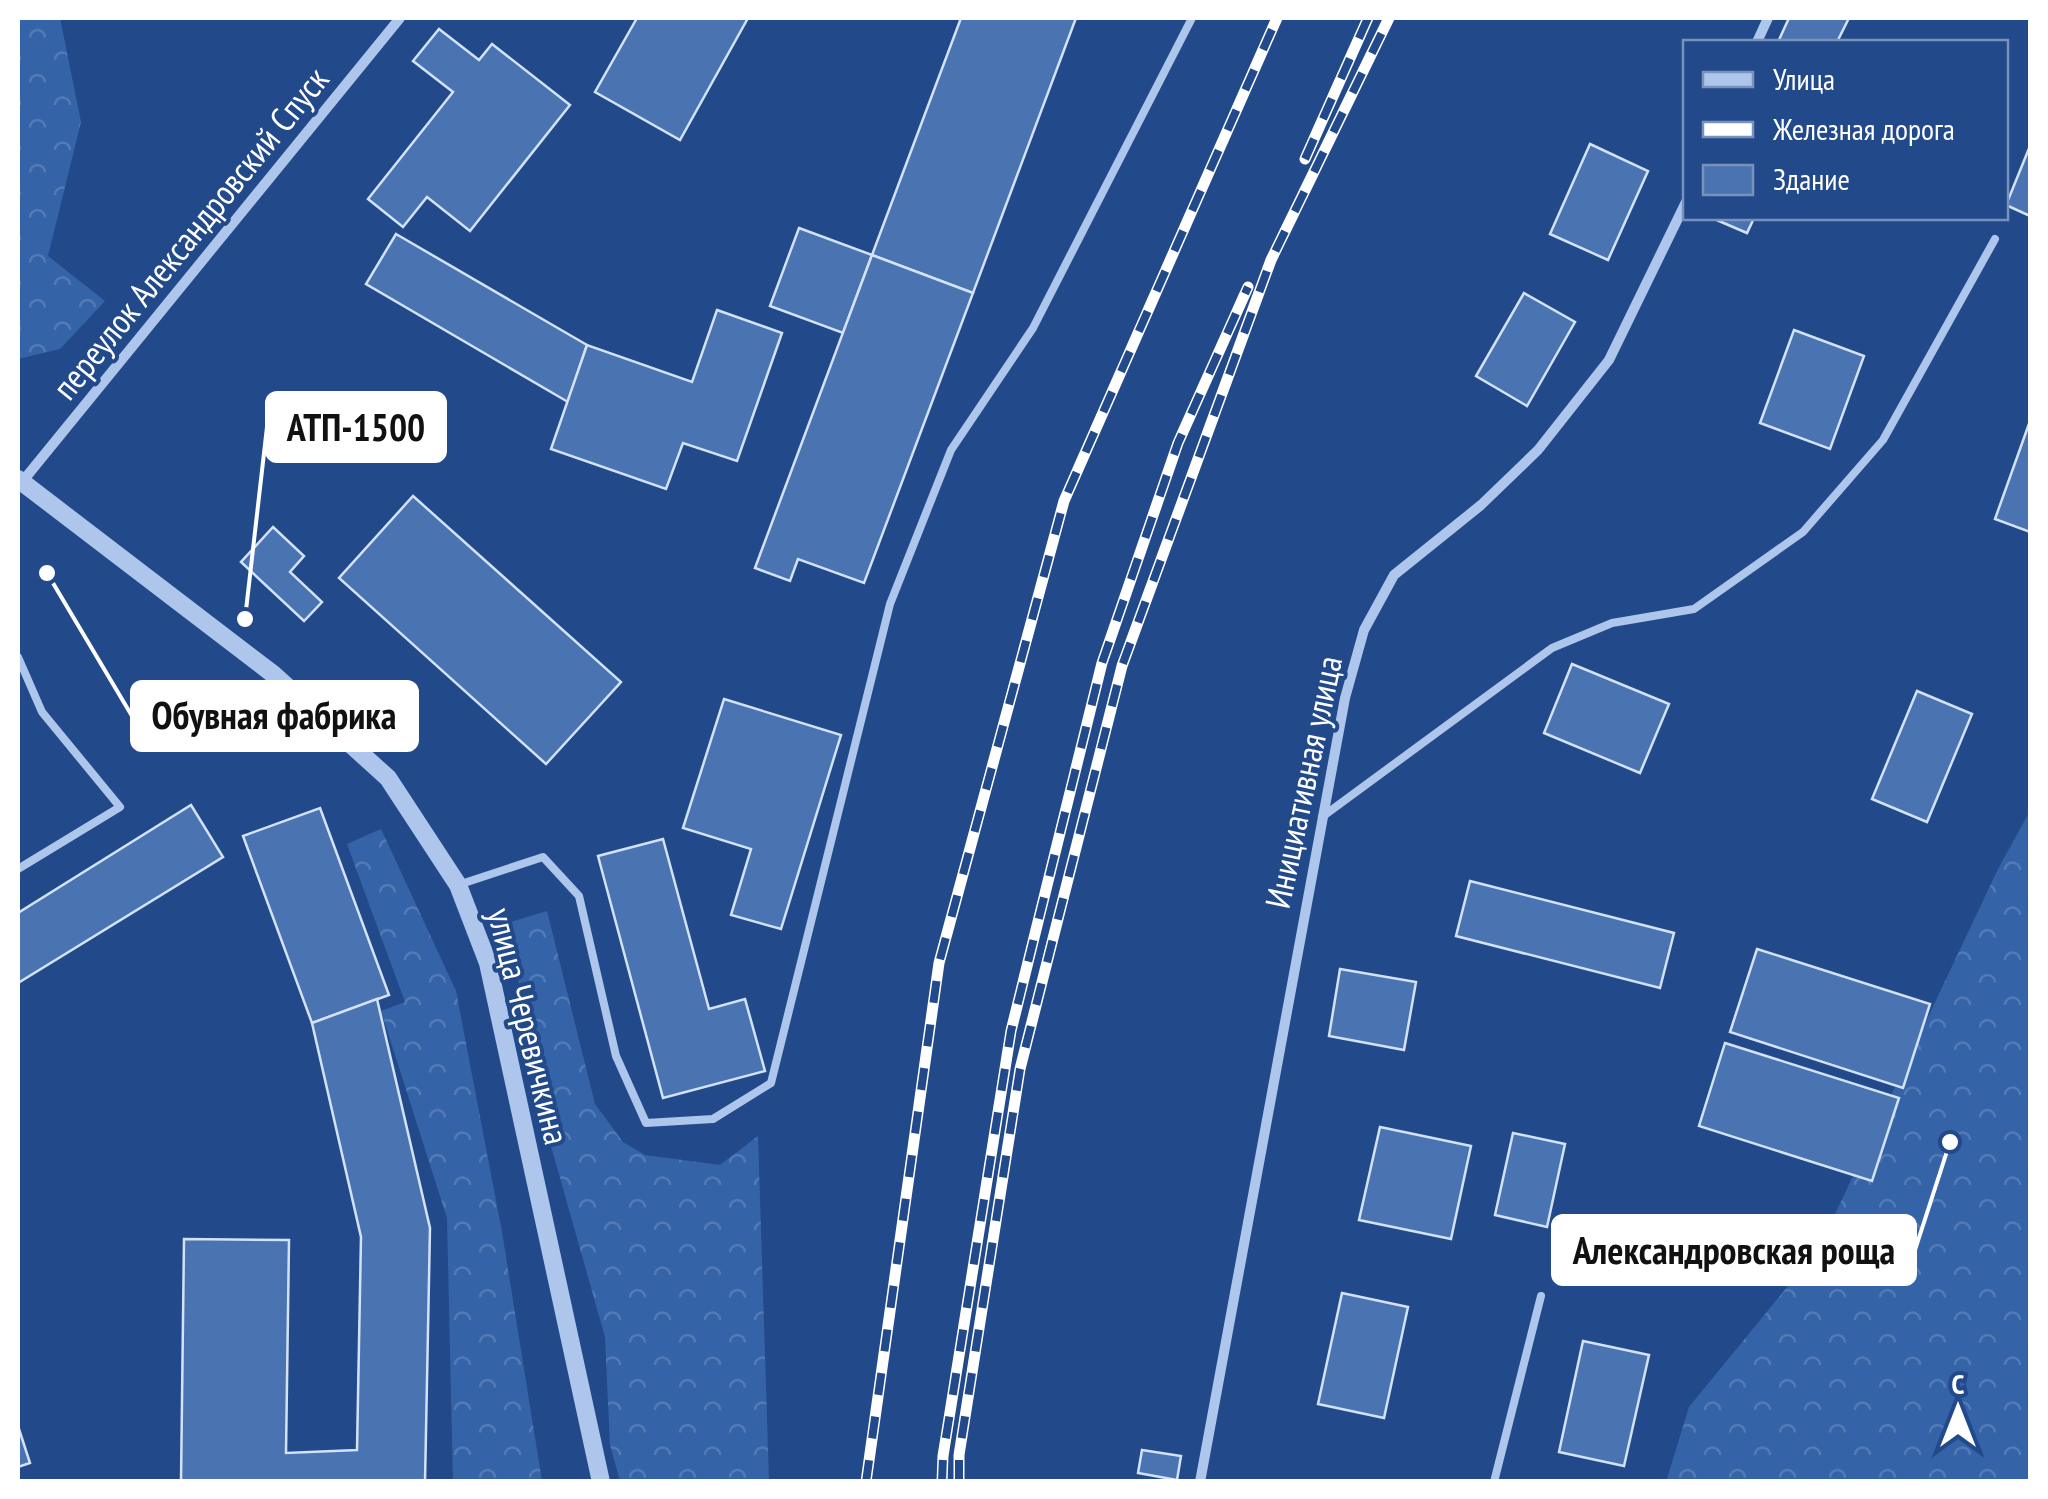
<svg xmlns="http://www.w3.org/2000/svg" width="2048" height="1499" font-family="'PT Sans Narrow',sans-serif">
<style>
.forest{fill:url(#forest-crowns)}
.building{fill:#4a73b2;stroke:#d3e2f8;stroke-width:2.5}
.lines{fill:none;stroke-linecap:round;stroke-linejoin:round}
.service{stroke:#aec6eb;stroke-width:8}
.minor{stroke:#aec6eb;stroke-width:10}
.tertiary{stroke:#aec6eb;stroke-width:18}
.rail-casing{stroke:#fff;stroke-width:11}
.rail{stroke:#224a8b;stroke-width:8;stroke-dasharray:22;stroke-linecap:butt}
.labels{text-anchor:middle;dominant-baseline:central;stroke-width:8;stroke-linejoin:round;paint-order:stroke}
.street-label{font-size:35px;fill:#fff;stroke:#224a8b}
.leader{fill:none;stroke:#fff;stroke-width:4}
.callout-dot{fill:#fff;stroke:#224a8b;stroke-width:4}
.callout{fill:#fff;stroke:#fff;stroke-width:4}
.callout-label{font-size:38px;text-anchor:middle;font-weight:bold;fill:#111}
</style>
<defs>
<pattern id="forest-crowns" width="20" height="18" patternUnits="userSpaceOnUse" patternTransform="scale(2.5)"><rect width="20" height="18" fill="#3563a8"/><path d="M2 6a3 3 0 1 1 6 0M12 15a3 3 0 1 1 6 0" fill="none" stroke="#537ab5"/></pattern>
</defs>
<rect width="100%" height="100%" fill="#224a8b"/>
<g class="forest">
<polygon points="18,18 60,18 81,122 48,256 105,301 60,349 18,359"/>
<polygon points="2030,811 2030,1481 1666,1482 1689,1407 1819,1248 1998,869"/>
<polygon points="381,829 456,991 502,1232 542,1481 453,1481 447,1218 381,1011 405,1002 347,844"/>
<polygon points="547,911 595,1104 623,1142 645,1155 720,1165 758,1136 769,1481 620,1481 610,1445 605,1337 549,1139 507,923"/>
</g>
<g class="building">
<polygon points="637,18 748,18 680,140 595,92"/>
<polygon points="961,18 1076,18 973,293 872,255"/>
<polygon points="1789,18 1849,18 1837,42 1778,42"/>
<polygon points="439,29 479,60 492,44 570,105 470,231 427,197 403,227 368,199 453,92 413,61"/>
<polygon points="1590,144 1648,171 1608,260 1550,234"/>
<polygon points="2030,146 2030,216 2006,205"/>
<polygon points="1712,218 1754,218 1747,233"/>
<polygon points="799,228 872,255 843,333 770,306"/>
<polygon points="396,234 587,345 568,402 366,284"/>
<polygon points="872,255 973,293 864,583 798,559 790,581 755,568"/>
<polygon points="1524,293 1575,322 1527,406 1476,376"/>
<polygon points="717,310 782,333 737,461 683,443 666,489 551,449 587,345 692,382"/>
<polygon points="1794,330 1864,356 1830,449 1760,423"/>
<polygon points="2030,421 2030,532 1995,519"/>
<polygon points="413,496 621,682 546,764 339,578"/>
<polygon points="273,527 304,556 290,572 322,602 304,621 241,562"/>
<polygon points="1572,664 1669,704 1640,773 1544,733"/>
<polygon points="1917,691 1972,714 1927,822 1872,799"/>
<polygon points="724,699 841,735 781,929 731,915 751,849 683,828"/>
<polygon points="191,805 223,857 18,983 18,913"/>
<polygon points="320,808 389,995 312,1023 243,836"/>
<polygon points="663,839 709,1009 745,999 765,1071 663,1098 598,856"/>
<polygon points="1470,881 1674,933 1660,988 1456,936"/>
<polygon points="1757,949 1930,1004 1903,1088 1730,1032"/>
<polygon points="1340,969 1416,982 1404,1050 1329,1036"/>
<polygon points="377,999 430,1228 425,1482 181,1482 184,1239 289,1240 286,1453 357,1450 361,1237 312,1023"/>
<polygon points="1725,1043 1899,1098 1872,1181 1699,1126"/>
<polygon points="1380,1127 1471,1146 1451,1239 1359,1220"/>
<polygon points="1513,1133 1565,1144 1547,1227 1495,1215"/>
<polygon points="1342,1293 1408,1307 1384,1418 1318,1404"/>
<polygon points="1583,1341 1649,1355 1624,1466 1559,1452"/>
<polygon points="18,1426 30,1463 18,1467"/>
<polygon points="1142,1450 1181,1456 1177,1480 1138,1473"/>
</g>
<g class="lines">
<g class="service">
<polyline points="18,657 42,712 120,807 18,869"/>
<polyline points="1322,817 1552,648 1612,623 1694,609 1803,532 1883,440 1995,239"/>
<polyline points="458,885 543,857 579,896 616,1056 646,1123 713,1119 771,1083 890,604 951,450 1033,328 1192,18"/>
<polyline points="1494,1482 1541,1296"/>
</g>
<g class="minor">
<polyline points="1757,42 1768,18"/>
<polyline points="22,482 400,18"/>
<polyline points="1200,1482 1345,698 1364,630 1394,575 1481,505 1538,450 1609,360 1686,202"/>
</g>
<polyline class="tertiary" points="18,479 273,674 388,778 458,885 488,963 601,1482"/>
<g class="rail-casing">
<g id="rail">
<polyline points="1305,159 1368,18"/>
<polyline points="866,1482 939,963 1064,501 1277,18"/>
<polyline points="942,1482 943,1456 1011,1031 1102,663 1178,443 1248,287"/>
<polyline points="959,1482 959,1455 1020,1069 1122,666 1271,260 1389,18"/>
</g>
</g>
<use href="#rail" class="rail"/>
</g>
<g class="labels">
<g class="street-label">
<text transform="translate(190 233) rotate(-51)">переулок Александровский Спуск</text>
<text transform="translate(1303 782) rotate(-78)">Инициативная улица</text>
<text transform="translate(529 1026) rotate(76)">улица Черевичкина</text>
</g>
</g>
<path class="leader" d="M245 619L267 427M47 573L132 716M1950 1142L1915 1250"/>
<g class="callout-dot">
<circle cx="245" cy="619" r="10"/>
<circle cx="47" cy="573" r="10"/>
<circle cx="1950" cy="1142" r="10"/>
</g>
<g class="callout">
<rect x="267" y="393" width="178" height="68" rx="10"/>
<rect x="132" y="682" width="285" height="68" rx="10"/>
<rect x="1553" y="1216" width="362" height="68" rx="10"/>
</g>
<g class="callout-label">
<text x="356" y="441">АТП-1500</text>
<text x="274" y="729">Обувная фабрика</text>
<text x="1734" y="1264">Александровская роща</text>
</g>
<rect width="2048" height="1499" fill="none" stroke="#ffffff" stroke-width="40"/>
<rect x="1683" y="40" width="325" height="180" fill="#224a8b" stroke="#7a92b9" stroke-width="2.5"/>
<rect x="1703" y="72" width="50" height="15" fill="#aec6eb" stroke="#7a92b9" stroke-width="2.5"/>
<text x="1773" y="90" font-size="30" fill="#ffffff">Улица</text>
<rect x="1703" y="122" width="50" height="15" fill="#ffffff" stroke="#7a92b9" stroke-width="2.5"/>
<text x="1773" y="140" font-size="30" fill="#ffffff">Железная дорога</text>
<rect x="1703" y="165" width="50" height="30" fill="#4a73b2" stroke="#7a92b9" stroke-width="2.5"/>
<text x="1773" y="190" font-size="30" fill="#ffffff">Здание</text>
<g transform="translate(1958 1409)" stroke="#224a8b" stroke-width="8" paint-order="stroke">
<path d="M0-8L18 38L0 25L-18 38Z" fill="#ffffff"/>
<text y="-15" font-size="28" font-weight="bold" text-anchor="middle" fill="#ffffff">С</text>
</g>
</svg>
